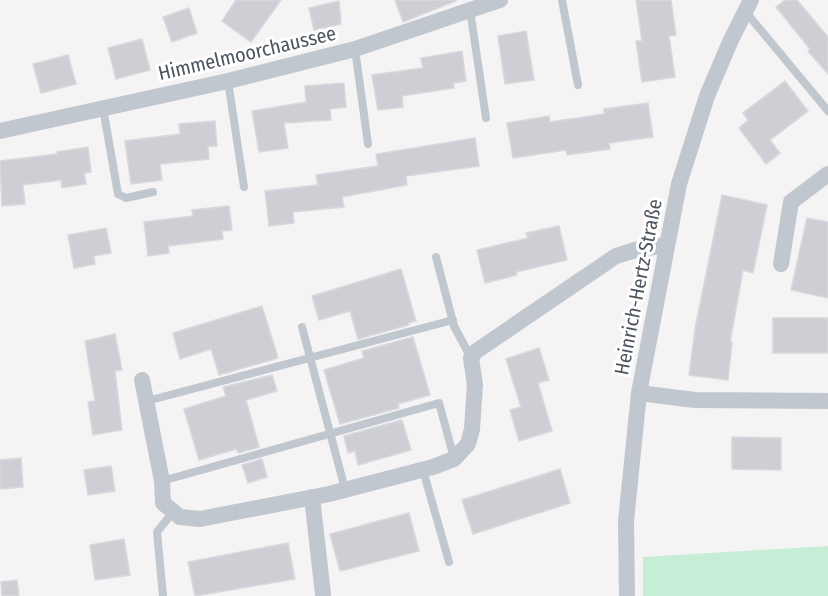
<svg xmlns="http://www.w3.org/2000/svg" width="828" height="596" font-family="'Fira Sans Condensed',sans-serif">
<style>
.green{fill:#c6eed7}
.building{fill:#cdcfd5;stroke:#d7d9dd;stroke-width:1.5}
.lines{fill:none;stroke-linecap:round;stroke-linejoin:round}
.service{stroke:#c0c7ce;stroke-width:8}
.minor{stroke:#c0c7ce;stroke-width:16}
.labels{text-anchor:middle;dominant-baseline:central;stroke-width:6;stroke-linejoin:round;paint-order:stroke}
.street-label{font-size:20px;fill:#4c555f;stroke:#fff}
</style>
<rect width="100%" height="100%" fill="#f5f3f3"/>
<polygon class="green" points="828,546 828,596 643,596 643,557"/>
<g class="building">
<polygon points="236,0 281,0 251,42 222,21"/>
<polygon points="395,0 456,0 456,1 403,22"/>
<polygon points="636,0 671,0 676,35 669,36 675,77 642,82 636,41 642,41"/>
<polygon points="785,0 797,0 828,37 828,74 808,51 810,49 776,7"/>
<polygon points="339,1 341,24 314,30 309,8"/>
<polygon points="189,8 197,33 172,42 163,17"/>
<polygon points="526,31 534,80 505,84 498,36"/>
<polygon points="142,39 150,70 116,79 108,48"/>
<polygon points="462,51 466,81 453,83 454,88 402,96 403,107 378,110 372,75 423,68 421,58"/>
<polygon points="68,55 76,84 41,93 33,64"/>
<polygon points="785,81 808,111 770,140 780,153 766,164 739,128 748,120 743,113"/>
<polygon points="344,83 346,107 330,109 331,120 284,123 288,148 259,152 252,111 306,102 305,86"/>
<polygon points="648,103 653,137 609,143 610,149 567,155 566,150 513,158 507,123 549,116 550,122 604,114 604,109"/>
<polygon points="215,121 217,146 208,146 209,159 160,164 162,180 131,184 125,141 180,134 179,124"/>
<polygon points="475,138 479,166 406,176 407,185 342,197 344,207 293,212 294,223 269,226 265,191 318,185 316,175 378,166 376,154"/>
<polygon points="88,147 91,172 84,173 86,184 62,188 61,180 23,185 25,204 2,206 0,161 57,154 57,152"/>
<polygon points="722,195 767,205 753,273 743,270 730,342 732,342 728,380 689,375 695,329"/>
<polygon points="229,206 232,230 222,231 223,239 168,246 169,253 148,256 144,222 193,216 192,210"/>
<polygon points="807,218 828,222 828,298 791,290"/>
<polygon points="559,226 567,260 516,272 517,275 485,283 477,250 528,238 526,233"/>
<polygon points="106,228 111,253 94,256 95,264 74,268 68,235"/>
<polygon points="401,269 416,321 408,323 409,325 358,339 350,311 319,320 312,296"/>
<polygon points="262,306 278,358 219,375 211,349 180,359 173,333"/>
<rect x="773" y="318" width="55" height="35"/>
<polygon points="115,334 122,370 115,371 122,430 93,435 88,402 95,401 85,341"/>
<polygon points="413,337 430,395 398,404 399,408 340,424 324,370 364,358 362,351"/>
<polygon points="539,348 549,380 538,383 552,431 519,441 510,410 521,407 506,359"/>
<polygon points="272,375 277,391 246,400 259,447 239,453 236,449 199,460 184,409 226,396 223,387"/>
<polygon points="402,420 411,450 358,465 355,451 348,453 344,436"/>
<polygon points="732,437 781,438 781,470 732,469"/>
<polygon points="21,458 23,487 0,489 0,460"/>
<polygon points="262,459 267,477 248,483 242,465"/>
<polygon points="111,466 115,491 88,495 84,470"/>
<polygon points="560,469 570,503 473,534 462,500"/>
<polygon points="409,513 419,551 340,571 330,534"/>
<polygon points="124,539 130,575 95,580 90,545"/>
<polygon points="288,543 295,579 195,596 188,562"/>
<polygon points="17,580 19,596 2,596 1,582"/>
</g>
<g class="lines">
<g class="service">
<polyline points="562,0 578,85"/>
<polyline points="470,10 486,118"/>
<polyline points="745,11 828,111"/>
<polyline points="355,49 368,144"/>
<polyline points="228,81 244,187"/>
<polyline points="103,108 118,194 126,198 153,192"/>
<polyline points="436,257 454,326 471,358"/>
<polyline points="302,327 345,489"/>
<polyline points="147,401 453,320"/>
<polyline points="423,470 449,562"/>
<polyline points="162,481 439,403 454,458"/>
<polyline points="163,596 157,532 173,512"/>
</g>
<g class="minor">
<polyline points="0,131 228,81 355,49 500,0"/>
<polyline points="781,264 791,202 828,174"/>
<polyline points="142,380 162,481 163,503 180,517 200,519 329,494 433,467 454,459 468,444 472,429 475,385 471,358 475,352 616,256 635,250 667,245"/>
<polyline points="639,393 695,400 828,401"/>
<polyline points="312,497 323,594"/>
<polyline points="627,596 626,521 639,393 679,184 707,96 730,42 751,0"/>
</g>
</g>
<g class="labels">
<g class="street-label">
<text transform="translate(247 53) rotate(-13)">Himmelmoorchaussee</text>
<text transform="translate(638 287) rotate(-79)">Heinrich-Hertz-Straße</text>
</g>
</g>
</svg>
